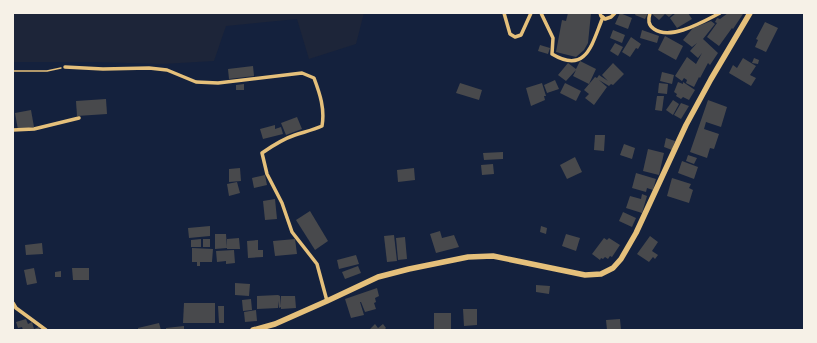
<svg xmlns="http://www.w3.org/2000/svg" width="817" height="343" font-family="'PT Sans Narrow',sans-serif">
<style>
.green{fill:#1d2539}
.building{fill:#48494c}
.lines{fill:none;stroke-linecap:round;stroke-linejoin:round}
.path{stroke:#e5c07b;stroke-width:1.5}
.minor{stroke:#e5c07b;stroke-width:3.5}
.primary{stroke:#e5c07b;stroke-width:5.5}
</style>
<rect width="100%" height="100%" fill="#14213d"/>
<polygon class="green" points="13,13 364,13 356,44 309,59 297,19 226,26 214,61 163,64 92,62 13,62"/>
<g class="building">
<polygon points="568,13 591,13 588,43 584,50 576,57 556,52 562,20 566,21"/>
<polygon points="620,13 632,18 628,29 615,24"/>
<polygon points="636,13 648,13 645,19 635,15"/>
<polygon points="653,13 674,13 669,17 665,14 659,20 652,14"/>
<polygon points="676,13 688,13 692,19 677,28 670,18"/>
<polygon points="728,13 743,14 733,29 732,28 719,46 707,37 717,23 715,22 717,18 720,19"/>
<polygon points="711,21 715,24 703,39 718,53 710,65 708,63 700,78 699,77 694,87 686,83 687,80 684,78 682,81 675,76 687,57 696,64 702,53 698,58 690,51 697,43 692,47 683,40 693,28"/>
<polygon points="765,22 778,28 766,52 755,47 758,40 756,39"/>
<polygon points="613,30 625,35 622,43 610,38"/>
<polygon points="642,30 659,36 657,43 640,38"/>
<polygon points="665,36 683,46 676,60 658,50"/>
<polygon points="631,37 641,44 638,49 636,48 630,57 622,52"/>
<polygon points="615,43 623,47 618,56 610,51"/>
<polygon points="540,45 550,48 548,54 538,51"/>
<polygon points="743,58 756,66 750,75 756,78 751,86 729,73 733,65 737,68"/>
<polygon points="754,58 759,60 758,64 752,63"/>
<polygon points="580,61 596,69 589,84 573,76 576,70 566,81 558,75 568,63 576,69"/>
<polygon points="613,63 624,74 613,85 611,84 609,86 599,80 607,87 594,105 585,98 589,94 584,90 595,77 597,78 599,75 608,81 602,75"/>
<polygon points="253,66 254,76 229,79 228,69"/>
<polygon points="662,72 674,75 672,84 660,81"/>
<polygon points="555,80 559,89 547,93 544,85"/>
<polygon points="678,82 683,84 683,82 695,90 689,100 683,97 681,99 676,96 677,94 674,92"/>
<polygon points="460,83 482,90 479,100 456,93"/>
<polygon points="542,83 546,96 544,96 545,100 531,106 526,88"/>
<polygon points="565,83 581,91 576,101 560,93"/>
<polygon points="659,83 668,84 667,94 658,93"/>
<polygon points="244,84 244,90 236,90 236,85"/>
<polygon points="657,96 664,96 662,111 655,110"/>
<polygon points="106,99 107,114 77,116 76,101"/>
<polygon points="673,100 679,104 673,115 666,110"/>
<polygon points="708,100 727,107 721,127 706,122 704,129 719,134 714,149 710,148 707,158 690,152"/>
<polygon points="681,103 689,106 681,119 674,115"/>
<polygon points="31,110 34,127 18,130 15,113"/>
<polygon points="297,117 302,129 286,135 281,123"/>
<polygon points="275,125 275,129 281,127 283,134 263,139 260,129"/>
<polygon points="595,135 605,135 604,151 594,150"/>
<polygon points="666,138 675,141 672,150 664,147"/>
<polygon points="624,144 635,148 632,159 620,155"/>
<polygon points="648,149 664,153 659,175 643,171"/>
<polygon points="503,152 503,159 484,160 483,153"/>
<polygon points="688,155 697,158 694,164 686,161"/>
<polygon points="575,157 582,172 567,179 560,165"/>
<polygon points="682,161 698,167 694,179 678,173"/>
<polygon points="493,164 494,174 482,175 481,165"/>
<polygon points="240,168 241,181 229,182 229,169"/>
<polygon points="414,168 415,180 398,182 397,170"/>
<polygon points="636,173 656,179 653,190 647,188 646,192 632,188"/>
<polygon points="265,175 267,185 254,188 252,178"/>
<polygon points="672,178 691,184 689,188 693,190 689,203 667,196"/>
<polygon points="237,182 240,193 229,196 227,184"/>
<polygon points="642,194 647,196 642,213 626,208 630,196 641,199"/>
<polygon points="275,199 277,219 265,220 263,201"/>
<polygon points="310,211 328,241 315,250 296,220"/>
<polygon points="623,212 636,218 632,227 619,221"/>
<polygon points="210,226 210,236 189,238 188,228"/>
<polygon points="541,226 547,228 546,234 540,232"/>
<polygon points="440,231 442,238 454,235 459,247 436,253 430,234"/>
<polygon points="215,234 226,234 227,248 215,249"/>
<polygon points="566,234 580,238 576,251 562,246"/>
<polygon points="394,235 397,261 387,262 384,236"/>
<polygon points="650,236 658,242 652,251 658,255 655,259 653,257 649,262 637,254"/>
<polygon points="405,237 407,259 398,260 396,238"/>
<polygon points="239,238 240,249 227,249 227,239"/>
<polygon points="604,238 607,240 609,238 620,245 612,257 610,256 608,259 605,257 603,259 601,258 600,260 592,254"/>
<polygon points="201,239 201,247 191,247 191,240"/>
<rect x="203" y="239" width="7" height="8"/>
<polygon points="295,239 297,254 275,256 273,241"/>
<polygon points="258,240 258,250 263,250 263,257 248,258 247,241"/>
<polygon points="42,243 43,254 26,255 25,245"/>
<polygon points="192,248 213,249 212,262 200,262 200,266 197,266 197,262 192,262"/>
<polygon points="234,250 235,263 226,264 226,261 217,262 216,251"/>
<polygon points="356,255 359,264 339,269 337,260"/>
<polygon points="358,266 361,273 345,279 342,272"/>
<polygon points="34,268 37,283 27,285 24,270"/>
<polygon points="72,268 89,268 89,280 73,280"/>
<polygon points="61,271 61,277 55,277 55,272"/>
<polygon points="235,283 250,284 249,296 235,295"/>
<polygon points="536,285 550,286 549,294 536,292"/>
<polygon points="377,288 379,296 375,298 376,302 374,303 376,309 365,312 361,302 360,302 364,315 351,318 345,299"/>
<polygon points="278,295 280,296 281,306 281,296 295,296 296,308 281,309 281,307 279,308 278,301 278,308 257,309 257,296"/>
<polygon points="251,299 252,310 243,311 242,300"/>
<polygon points="184,303 215,303 215,323 183,323"/>
<polygon points="218,306 224,306 224,323 219,323"/>
<polygon points="463,309 477,309 477,325 464,326"/>
<polygon points="256,310 257,321 245,322 244,312"/>
<rect x="434" y="313" width="17" height="17"/>
<polygon points="26,319 28,324 32,322 34,329 39,327 40,330 23,330 22,327 18,328 16,322"/>
<polygon points="620,319 621,330 607,330 606,320"/>
<polygon points="159,323 161,330 138,330 138,328"/>
<polygon points="375,324 378,328 383,324 386,328 384,330 371,330 370,329"/>
<polygon points="184,326 184,330 166,330 166,328"/>
</g>
<g class="lines">
<polyline class="path" points="13,71 47,71 61,68"/>
<g class="minor">
<polyline points="504,13 510,34 515,37 521,35 531,13"/>
<path d="M 541,13 L 553,38 L 552,54 C 587,75 592,43 603,17"/>
<polyline points="600,13 601,16 605,19 611,17 615,13"/>
<path d="M 650,13 C 648,20 648,25 654,29 C 671,41 704,21 720,13"/>
<path d="M 65,67 L 103,69 L 149,68 L 167,70 L 196,82 L 218,83 L 302,73 L 314,78 C 320,94 325,109 322,126 C 313,130 304,132 295,135 C 283,139 272,146 262,153 L 267,174 L 282,203 L 292,232 L 317,264 L 327,301"/>
<polyline points="13,130 34,129 79,118"/>
<polyline points="13,303 16,308 46,330"/>
</g>
<polyline class="primary" points="253,330 275,324 327,301 378,277 409,269 468,257 493,256 585,275 601,274 613,268 621,259 636,233 686,125 711,79 750,13"/>
</g>
<rect width="817" height="343" fill="none" stroke="#f6f1e7" stroke-width="28"/>
</svg>
